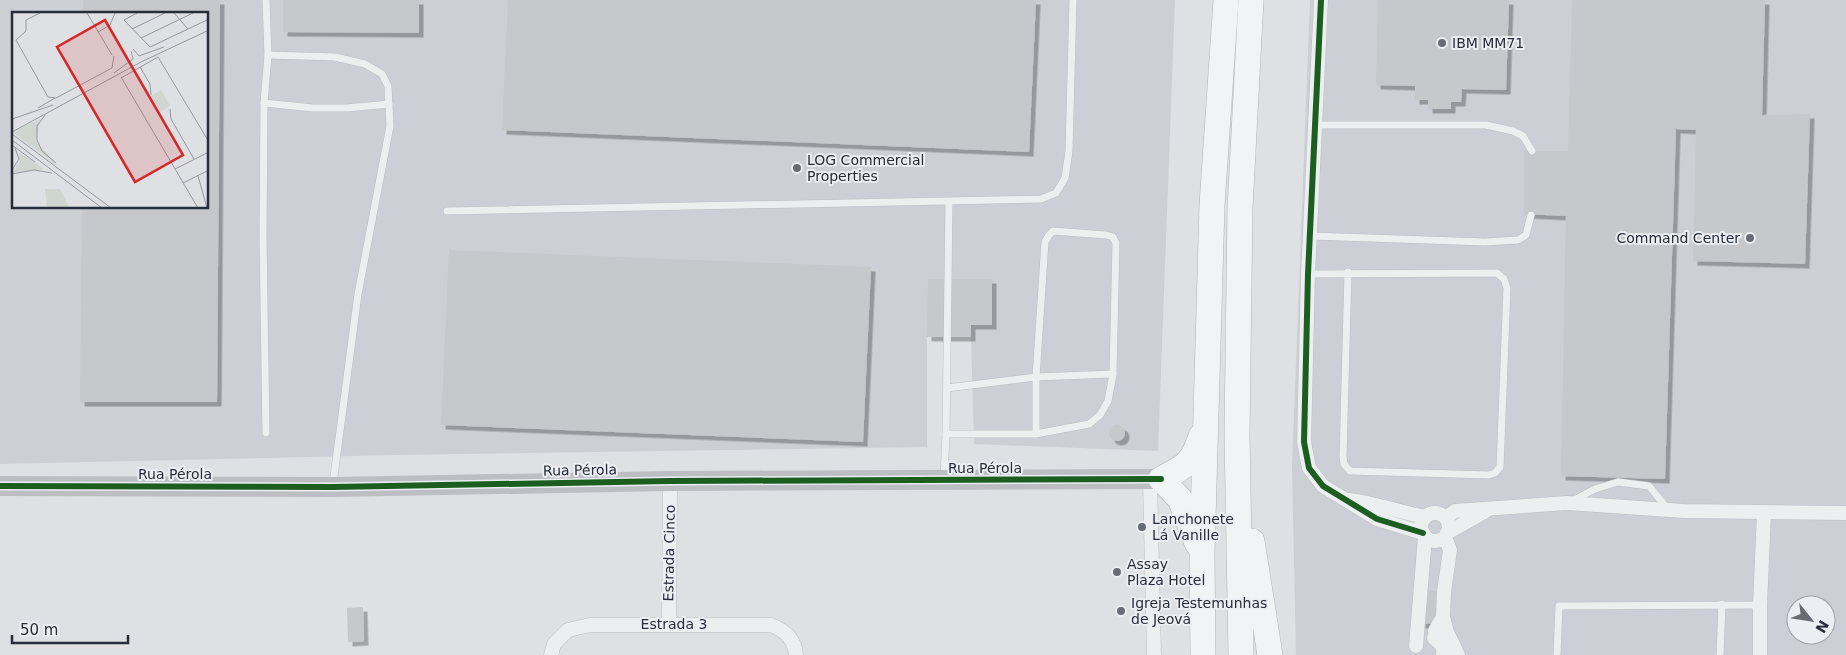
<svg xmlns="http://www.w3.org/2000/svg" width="1846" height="655" font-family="'DejaVu Sans',sans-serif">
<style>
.built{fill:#cccfd6;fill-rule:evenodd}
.building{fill:#c6c8cb;filter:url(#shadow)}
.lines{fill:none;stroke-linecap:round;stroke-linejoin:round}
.lane-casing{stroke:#bcbec1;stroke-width:8}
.street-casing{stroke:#bcbec1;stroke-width:15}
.highway-casing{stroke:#b1b3b7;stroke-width:26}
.lane{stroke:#edeef0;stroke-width:7}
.street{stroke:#edeef0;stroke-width:14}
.secondary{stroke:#bcbec3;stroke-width:20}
.highway{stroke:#f2f3f4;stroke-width:25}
.cycleway-casing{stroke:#ebeef3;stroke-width:9}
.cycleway{stroke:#1b5e20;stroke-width:6}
.poi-dot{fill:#676c75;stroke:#ebeef3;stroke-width:2}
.labels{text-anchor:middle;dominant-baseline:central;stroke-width:4;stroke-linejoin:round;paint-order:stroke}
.poi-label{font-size:14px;fill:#272d3a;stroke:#ebeef3;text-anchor:start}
.street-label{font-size:14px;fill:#272d3a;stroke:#ebeef3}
.inset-road{fill:none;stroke:#95989f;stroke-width:1}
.view{fill:#d62828;fill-opacity:0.15;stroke:#d62828;stroke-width:2.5}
.inset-edge{fill:none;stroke:#272d3a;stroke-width:2.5}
</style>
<defs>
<filter id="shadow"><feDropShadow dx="4.5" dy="4.5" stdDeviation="0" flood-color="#0004"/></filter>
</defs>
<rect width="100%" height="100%" fill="#dee0e3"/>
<g class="built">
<path d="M 0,0 L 1175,0 L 1158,451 L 974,444 L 971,337 L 927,337 L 927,447 L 395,455 L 0,464 ZM 14,14 L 208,14 L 208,208 L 14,208 Z"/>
<path d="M 1310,0 L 1846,0 L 1846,655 L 1296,655 L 1292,466 ZM 1796,605 L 1826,605 L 1826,635 L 1796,635 Z"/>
</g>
<g class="building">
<polygon points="83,0 220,0 217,402 80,402 82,208 208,208 208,14 83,14"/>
<polygon points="283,0 419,0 419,33 283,32"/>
<polygon points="508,0 1036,0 1029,152 502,130"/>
<polygon points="1378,0 1509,0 1506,90 1462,89 1461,102 1451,102 1451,109 1428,109 1428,100 1415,100 1415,86 1376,85"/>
<polygon points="1572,0 1765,0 1762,115 1810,114 1805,264 1693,261 1696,130 1676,129 1665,479 1561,476 1566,216 1524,214 1524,151 1568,151"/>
<polygon points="449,250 871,267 863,442 441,425"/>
<polygon points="928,279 992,279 992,325 971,325 971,337 927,337"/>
<circle cx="1117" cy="433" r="8"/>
<polygon points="1423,590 1444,592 1443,623 1421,624"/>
<polygon points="363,607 364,641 348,642 347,608"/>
</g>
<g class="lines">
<g class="lane-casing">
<g id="lane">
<polyline points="268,55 335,57 365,64 382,74 388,86 390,126 358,294 333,484"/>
<polyline points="264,103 313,108 347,108 389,104"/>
<polyline points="1314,125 1486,125 1513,131 1523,136 1532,151"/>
<polyline points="447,211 1041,199 1056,193 1065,178 1069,151 1073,0"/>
<polyline points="1311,236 1485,242 1518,240 1526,235 1531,215"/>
<polyline points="1308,274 1497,273 1504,279 1507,288 1500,467 1495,473 1489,475 1350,471 1344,464 1343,457 1348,272"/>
<polyline points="947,388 1036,377 1113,374"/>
<polyline points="266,433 263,237 264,103 268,55 266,0"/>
<polyline points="946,434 1036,434 1089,424 1100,415 1108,401 1113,374 1116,243 1113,237 1106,235 1053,231 1049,235 1045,242 1036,377 1036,434"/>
<polyline points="944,478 946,434 949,202"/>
<polyline points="1572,501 1595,489 1618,482 1649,486 1667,508"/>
<polyline points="1557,655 1559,606 1760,605"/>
<polyline points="1720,655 1722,604"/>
</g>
</g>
<g class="street-casing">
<g id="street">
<polyline points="1321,0 1308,274 1304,442 1309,468 1323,486 1377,519 1423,533"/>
<polyline points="1150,479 1154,655"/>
<path d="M 1349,500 C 1375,503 1399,512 1425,517"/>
<circle cx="1435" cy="527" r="14"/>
<polyline points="1446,518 1455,511 1567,503 1684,511 1846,513"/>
<polyline points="1447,533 1486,511"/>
<polyline points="1443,617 1447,632 1458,655"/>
<polyline points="669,624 670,481"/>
<polyline points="1434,638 1443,646 1443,655"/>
<polyline points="1440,641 1435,631 1443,617 1444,592 1450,550 1445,537"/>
<polyline points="1416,646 1425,537"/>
<path d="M 551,655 L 554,644 L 568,630 L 590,625 L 771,625 C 784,630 795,639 796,655"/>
<polyline points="1760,655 1760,605 1764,513"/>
</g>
</g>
<g class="highway-casing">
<g id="highway">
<polyline points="1252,541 1270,655"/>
<path d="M 1197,543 L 1180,499 L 1161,479 C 1186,466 1192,464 1201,436"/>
<polyline points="1203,655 1202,554 1212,205 1226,0"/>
<polyline points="1241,655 1237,434 1240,208 1251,0"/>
</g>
</g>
<use href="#lane" class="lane"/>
<use href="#street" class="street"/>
<polyline class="secondary" points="0,486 333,487 670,481 1161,479"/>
<use href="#highway" class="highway"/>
<g class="cycleway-casing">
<g id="cycleway">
<polyline points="1321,0 1308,274 1304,442 1309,468 1323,486 1377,519 1423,533"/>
<polyline points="0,486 333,487 670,481 1161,479"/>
</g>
</g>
<use href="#cycleway" class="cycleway"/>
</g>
<g class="poi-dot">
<circle cx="1442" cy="43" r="5"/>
<circle cx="797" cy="168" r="5"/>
<circle cx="1750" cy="238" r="5"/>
<circle cx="1142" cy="527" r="5"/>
<circle cx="1117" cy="572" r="5"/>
<circle cx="1121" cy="611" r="5"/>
</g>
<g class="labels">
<g class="poi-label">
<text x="1452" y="43">IBM MM71</text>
<text x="807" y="160">LOG Commercial<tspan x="807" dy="16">Properties</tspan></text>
<text x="1740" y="238" text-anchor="end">Command Center</text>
<text x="1152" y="519">Lanchonete<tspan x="1152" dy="16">Lá Vanille</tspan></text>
<text x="1127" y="564">Assay<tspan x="1127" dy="16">Plaza Hotel</tspan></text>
<text x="1131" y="603">Igreja Testemunhas<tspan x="1131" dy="16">de Jeová</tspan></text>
</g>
<g class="street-label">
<text x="985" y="468">Rua Pérola</text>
<text transform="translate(580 470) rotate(-1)">Rua Pérola</text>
<text x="175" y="474">Rua Pérola</text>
<text transform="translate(669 553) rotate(-89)">Estrada Cinco</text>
<text x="674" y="624">Estrada 3</text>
</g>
</g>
<g transform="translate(12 12)">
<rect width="196" height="196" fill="#dee0e3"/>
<path d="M 149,78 L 158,94 L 148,100 L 139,84 ZM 28,107 L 24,129 L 46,154 L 1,120 ZM 7,140 L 32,157 L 0,161 L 7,151 ZM 33,177 L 48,177 L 57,196 L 35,196 Z" fill="#ced6cf"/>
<path class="inset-road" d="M 28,1 L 14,8 L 14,19 L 4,28 L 36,85 L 44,86 L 100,56 L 102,44M 75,1 L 100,43M 125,1 L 112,8 L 138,35 L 176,17M 162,1 L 176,17 L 197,7M 120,17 L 153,1M 86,20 L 98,13 L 103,1M 129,26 L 181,1M 121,37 L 127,44 L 152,35M 128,55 L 138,72 L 139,83M 102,61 L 121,47 L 119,39M 109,65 L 186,196M 109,66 L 146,45 L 197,130M 26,96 L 43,86M 158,97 L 159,107 L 182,147M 33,103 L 25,114 L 25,128 L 30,139 L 44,151M 0,107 L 41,93M 0,120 L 129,50 L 197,18M 0,122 L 99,196M 0,128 L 90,196M 0,133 L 23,150M 163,157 L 197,140M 0,158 L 7,147 L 3,136M 0,162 L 22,158 L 40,161M 186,164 L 195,196M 171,171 L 197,158"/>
<path class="view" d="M 93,8 L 171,143 L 123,170 L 45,35 Z"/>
<rect width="196" height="196" class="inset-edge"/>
</g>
<g transform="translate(1811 620) rotate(120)"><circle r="24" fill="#ebeef3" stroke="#9da1a9"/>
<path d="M0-4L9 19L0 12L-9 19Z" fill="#676c75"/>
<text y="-8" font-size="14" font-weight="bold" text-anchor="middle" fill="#272d3a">N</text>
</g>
<path d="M12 635v8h116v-8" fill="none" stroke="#272d3a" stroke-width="2.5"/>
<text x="20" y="635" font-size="15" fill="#272d3a" stroke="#ebeef3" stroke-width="4" paint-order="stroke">50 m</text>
</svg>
